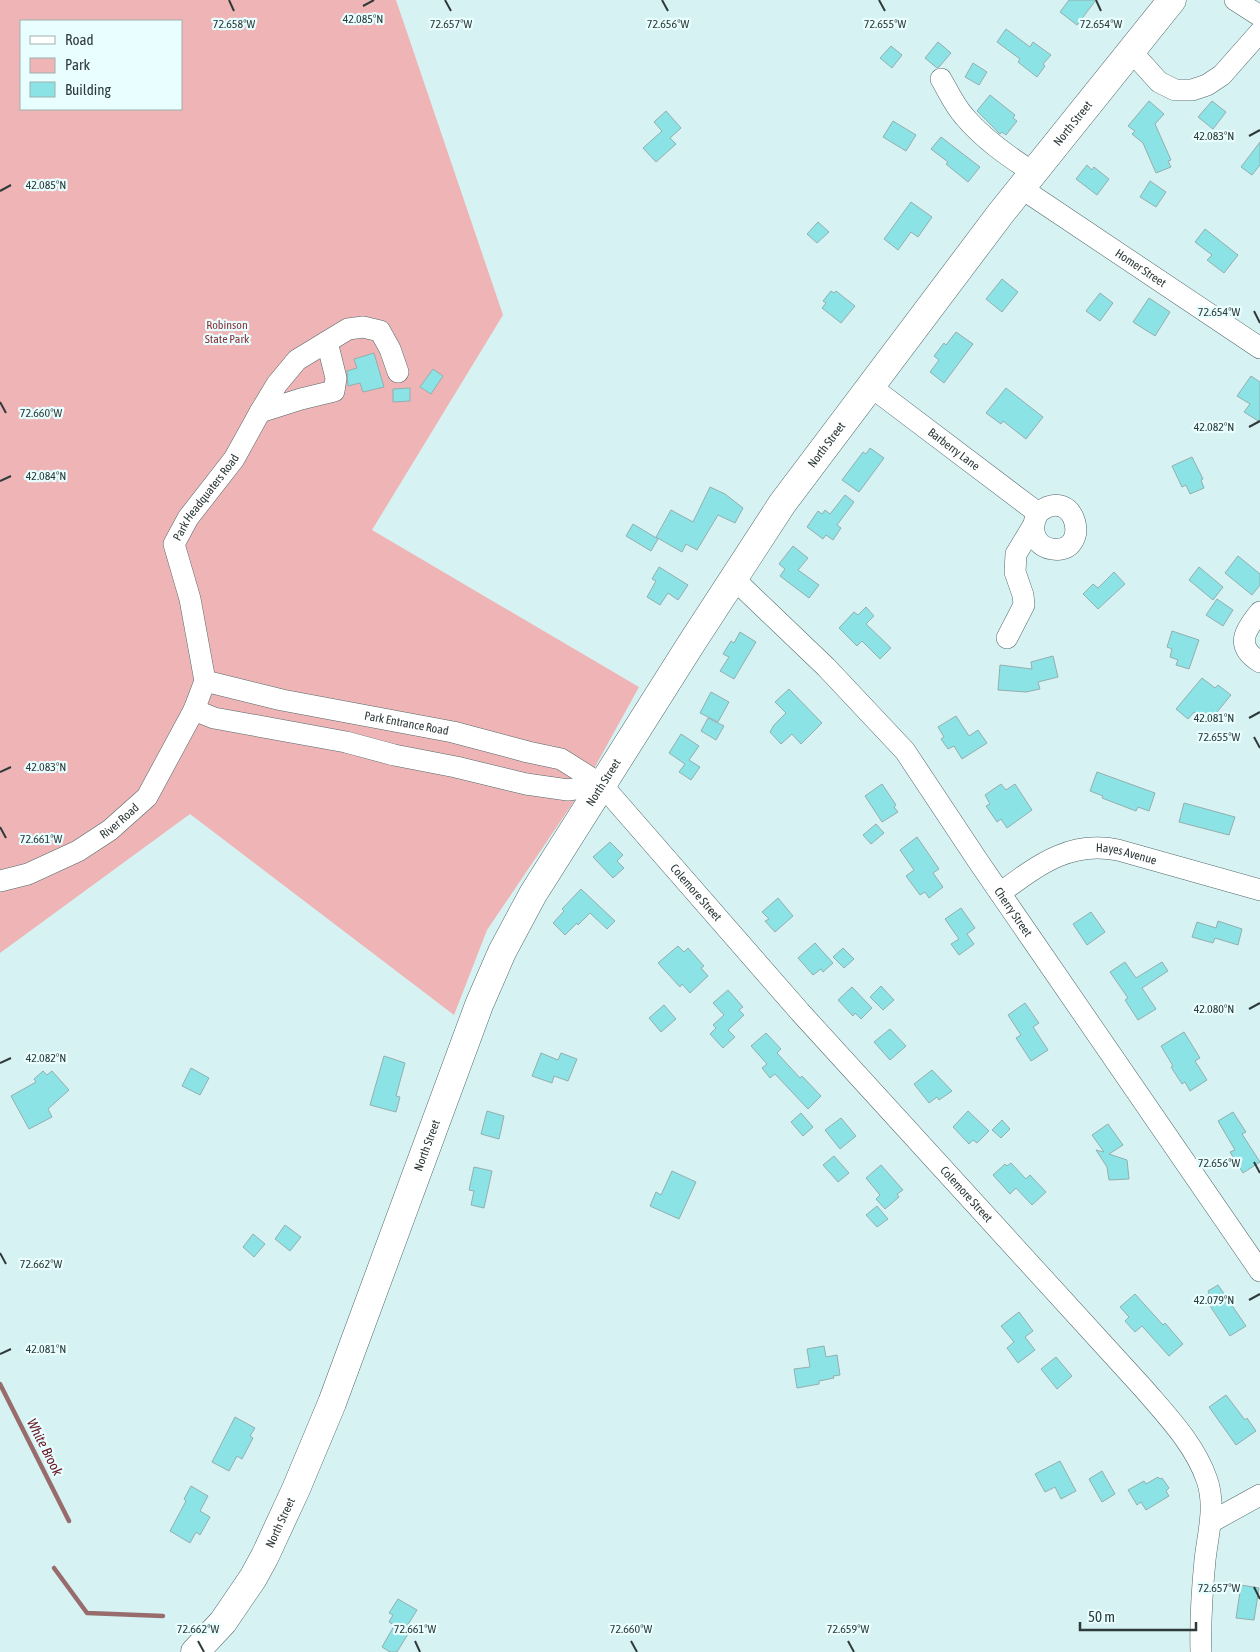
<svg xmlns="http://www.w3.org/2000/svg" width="1260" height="1652" font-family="'Asap Condensed',sans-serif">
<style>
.green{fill:#efb4b5;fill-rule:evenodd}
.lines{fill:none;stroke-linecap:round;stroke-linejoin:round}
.stream{stroke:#986c6d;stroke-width:4.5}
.building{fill:#8be3e6;stroke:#95aeae}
.minor-casing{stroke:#516869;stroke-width:22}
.major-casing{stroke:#516869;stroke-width:29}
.minor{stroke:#fff;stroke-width:21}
.major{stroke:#fff;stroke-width:28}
.ticks{fill:none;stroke:#2f3a3a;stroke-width:2}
.labels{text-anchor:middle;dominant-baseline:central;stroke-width:4.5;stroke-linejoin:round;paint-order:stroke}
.street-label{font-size:12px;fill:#2f3a3a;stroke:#e9fefe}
.park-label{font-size:12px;fill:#88343c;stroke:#e9fefe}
.water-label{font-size:14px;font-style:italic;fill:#6b1824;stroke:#e9fefe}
.ticks-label{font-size:12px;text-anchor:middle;fill:#2f3a3a;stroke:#e9fefe;stroke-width:4.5;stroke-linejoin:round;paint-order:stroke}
</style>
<rect width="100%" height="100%" fill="#d7f2f2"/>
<path class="green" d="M 0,0 L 396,0 L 503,315 L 372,530 L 639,687 L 585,785 L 487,930 L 454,1015 L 190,814 L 0,953 ZM 21,21 L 181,21 L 181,109 L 21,109 Z"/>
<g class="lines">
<g class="stream">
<polyline points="0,1384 69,1521"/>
<polyline points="54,1568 87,1613 163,1616"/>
</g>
</g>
<g class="building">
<polygon points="1069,0 1096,0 1077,25 1060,12"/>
<polygon points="1006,29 1030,47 1033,42 1051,55 1043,64 1045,66 1037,77 1018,62 1020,59 997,42"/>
<polygon points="938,42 951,53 939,67 937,68 925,58"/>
<polygon points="891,46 902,55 892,68 880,58"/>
<polygon points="973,63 987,72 979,85 965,77"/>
<polygon points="990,95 1015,115 1013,118 1017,121 1006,135 1002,132 1000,134 977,111"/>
<polygon points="1149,101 1164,114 1155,124 1171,160 1168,161 1171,167 1156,173 1143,143 1132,134 1135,131 1128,126"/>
<polygon points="1212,101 1226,112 1213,129 1198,117"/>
<polygon points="666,111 681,128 670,138 676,144 656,162 643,148 662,131 654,122"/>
<polygon points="893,121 916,135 906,151 883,137"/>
<polygon points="941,137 980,167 968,182 946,164 948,162 931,149"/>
<polygon points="1260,142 1260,165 1252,175 1241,167"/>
<polygon points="1087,165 1092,170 1094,167 1109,179 1097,195 1076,179"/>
<polygon points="1150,181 1166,192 1156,207 1140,197"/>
<polygon points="911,202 932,217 918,237 911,232 898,250 884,239"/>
<polygon points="818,222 829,232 817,243 807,234"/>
<polygon points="1205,229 1238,255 1224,273 1207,260 1212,255 1195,242"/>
<polygon points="1002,279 1018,292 1002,312 986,299"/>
<polygon points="831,291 834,293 836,291 855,306 841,323 822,308 826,303 823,301"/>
<polygon points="1100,293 1113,303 1100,321 1086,311"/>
<polygon points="1149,298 1170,312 1155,336 1133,322"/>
<polygon points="956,332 973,344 944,383 930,372 939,360 934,356 944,343 946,345"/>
<polygon points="374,353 384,387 363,392 360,383 348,386 347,371 357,368 354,359"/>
<polygon points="433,369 443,376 431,394 420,387"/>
<polygon points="1251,376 1260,382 1260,422 1244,412 1250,404 1237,396"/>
<polygon points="410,388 410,401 393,402 393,389"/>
<polygon points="1006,388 1043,417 1026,439 1003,421 1001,424 986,413"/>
<polygon points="870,448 884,458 859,492 842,480 863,452 866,454"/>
<polygon points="1192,457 1203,479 1201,480 1204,488 1190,494 1186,485 1182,487 1172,466"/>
<polygon points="710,487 725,494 743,508 735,523 718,515 697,550 686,544 682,552 656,537 671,510 693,522"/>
<polygon points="845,495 854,502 837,525 841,528 833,540 826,535 823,539 807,527 818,511 822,514 825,510 830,514"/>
<polygon points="633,524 658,539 651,551 626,536"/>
<polygon points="793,546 808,558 798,570 819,585 809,598 780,576 785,569 779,564"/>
<polygon points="1238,556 1260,574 1260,585 1252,595 1225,573"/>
<polygon points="659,567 688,585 678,600 668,593 660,605 647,597 656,581 652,579"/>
<polygon points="1199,567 1223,587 1213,600 1189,580"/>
<polygon points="1114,572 1125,584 1098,609 1083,594 1093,584 1098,588"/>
<polygon points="1217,599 1233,610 1223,626 1206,615"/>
<polygon points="866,607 874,616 866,624 891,648 880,659 862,641 857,646 839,628 854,612 858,615"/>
<polygon points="1172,631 1199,640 1189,669 1176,665 1178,660 1170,657 1172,649 1167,647"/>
<polygon points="740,632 756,642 734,679 720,671 729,657 723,654 731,641 734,643"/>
<polygon points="1053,656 1058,677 1038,682 1040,689 1026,692 998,690 1000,665 1032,669 1031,662"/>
<polygon points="1202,678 1215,688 1218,685 1231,695 1208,723 1194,712 1188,719 1176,709"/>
<polygon points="789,689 822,723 801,744 792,734 781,744 770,732 774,725 786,713 775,702"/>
<polygon points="711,692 729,702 718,722 700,713"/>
<polygon points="956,716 969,736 978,730 987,743 962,759 954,746 948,749 941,739 944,737 938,727"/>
<polygon points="708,718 724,726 716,740 701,731"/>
<polygon points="681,734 699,746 689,760 700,767 691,780 679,772 685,764 669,753"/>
<polygon points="1097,772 1155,793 1149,811 1138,807 1136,811 1102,798 1103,796 1090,791"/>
<polygon points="882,784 896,805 894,807 898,812 882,822 865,796"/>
<polygon points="1001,784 1006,790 1015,784 1032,810 1007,828 1001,819 997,822 986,806 990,804 985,795"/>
<polygon points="1184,803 1235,817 1229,835 1179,822"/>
<polygon points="876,824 884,833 871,844 863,835"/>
<polygon points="917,837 939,869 933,873 943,887 929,898 925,892 920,895 906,876 914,870 900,850"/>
<polygon points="610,842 623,855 617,861 624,868 613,878 593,857"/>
<polygon points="581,889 615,921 607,929 590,913 578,925 577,923 565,935 553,923 564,911 562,909"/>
<polygon points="778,898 793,916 775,932 765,921 769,919 762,912"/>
<polygon points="961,908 975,928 967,934 974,944 959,955 951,944 959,939 945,919"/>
<polygon points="1091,912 1105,932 1087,945 1073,924"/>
<polygon points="1218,921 1242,929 1238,945 1215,938 1213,943 1192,937 1197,922 1216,928"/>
<polygon points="815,943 833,963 823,972 821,969 813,975 798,958"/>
<polygon points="678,946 684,952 688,948 704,966 701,968 708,976 690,993 682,984 680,987 658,963"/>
<polygon points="843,948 854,959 844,968 833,957"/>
<polygon points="1125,962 1136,978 1162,962 1168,971 1142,988 1156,1009 1138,1020 1125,1000 1128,998 1110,972"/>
<polygon points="881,986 894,1000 883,1010 870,997"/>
<polygon points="852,987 872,1008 861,1019 855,1013 853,1016 838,1000"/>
<polygon points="728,990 743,1007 739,1010 744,1015 728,1030 735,1037 723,1048 710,1034 716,1028 713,1025 724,1015 713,1003"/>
<polygon points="1025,1003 1039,1023 1033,1027 1048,1050 1031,1061 1016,1038 1021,1035 1008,1015"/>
<polygon points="664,1005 676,1019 661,1032 649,1018"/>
<polygon points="890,1029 906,1046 890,1060 874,1042"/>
<polygon points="1184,1032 1200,1058 1195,1061 1207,1080 1190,1091 1185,1082 1182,1084 1171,1067 1173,1066 1161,1046"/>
<polygon points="766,1033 781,1049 777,1053 800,1078 802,1076 821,1096 808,1109 775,1074 770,1078 762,1068 767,1064 751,1046"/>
<polygon points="541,1053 558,1060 561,1053 577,1059 568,1081 554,1076 552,1083 532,1076"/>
<polygon points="384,1056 405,1063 396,1096 400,1097 396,1112 370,1105"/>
<polygon points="191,1068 209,1078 200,1095 182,1086"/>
<polygon points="932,1070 952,1091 939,1100 937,1097 929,1103 914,1084"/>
<polygon points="43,1071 47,1075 52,1071 69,1090 48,1109 52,1117 29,1129 11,1096 36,1082 34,1079"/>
<polygon points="487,1111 504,1116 499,1139 481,1134"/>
<polygon points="968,1111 989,1131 977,1143 973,1140 969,1144 953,1127"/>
<polygon points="1233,1112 1246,1132 1242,1134 1260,1162 1243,1173 1230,1152 1235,1150 1218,1121"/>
<polygon points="801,1113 813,1127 803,1136 791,1122"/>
<polygon points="841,1118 856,1136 840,1149 825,1130"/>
<polygon points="1002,1120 1010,1129 1001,1138 992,1130"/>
<polygon points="1108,1124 1123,1145 1109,1154 1127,1160 1129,1179 1109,1180 1107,1167 1096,1150 1104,1152 1092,1135"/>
<polygon points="834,1156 849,1173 838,1182 823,1165"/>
<polygon points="1011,1163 1026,1179 1030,1175 1046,1192 1032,1205 1016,1188 1010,1194 993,1175 1005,1164 1007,1166"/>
<polygon points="881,1165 903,1190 897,1194 899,1197 885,1209 876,1199 880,1195 866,1178"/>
<polygon points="474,1167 492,1171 484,1208 471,1205 474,1191 469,1190"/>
<polygon points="672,1171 696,1182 679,1219 650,1206 656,1192 661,1195"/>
<polygon points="877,1206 888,1219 877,1227 866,1215"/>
<polygon points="285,1225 301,1237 290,1251 275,1239"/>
<polygon points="253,1234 265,1244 254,1257 243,1247"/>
<polygon points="1218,1285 1246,1326 1230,1336 1204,1297 1209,1294 1208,1291"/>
<polygon points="1135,1294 1163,1325 1165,1323 1183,1344 1169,1356 1142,1326 1135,1332 1125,1321 1129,1317 1120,1307"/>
<polygon points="1019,1312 1033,1331 1025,1337 1035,1350 1018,1363 1007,1348 1014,1342 1001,1326"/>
<polygon points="824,1346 826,1357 837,1355 840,1375 833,1376 834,1378 819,1381 819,1384 797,1388 794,1369 810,1367 807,1349"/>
<polygon points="1056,1357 1072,1376 1057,1389 1041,1369"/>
<polygon points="1226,1395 1245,1420 1247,1418 1256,1431 1236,1445 1209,1407"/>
<polygon points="235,1417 255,1428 250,1436 253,1438 242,1459 237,1456 229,1471 212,1462"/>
<polygon points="1060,1461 1076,1491 1061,1499 1055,1487 1045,1492 1035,1474"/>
<polygon points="1102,1471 1115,1494 1102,1502 1089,1479"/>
<polygon points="1158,1477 1160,1479 1162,1478 1169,1488 1166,1491 1169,1496 1146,1510 1141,1502 1137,1505 1128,1490 1144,1481 1146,1484"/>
<polygon points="191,1486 208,1496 200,1511 210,1517 200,1535 196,1532 190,1543 170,1531 186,1501 184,1499"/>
<polygon points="1241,1585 1259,1588 1254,1620 1236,1618"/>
<polygon points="398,1599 417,1610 404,1631 389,1622 393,1615 389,1613"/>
<polygon points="394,1626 408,1634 397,1652 390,1652 382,1647"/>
</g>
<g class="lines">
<g class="minor-casing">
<g id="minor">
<polyline points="1235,0 1260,16"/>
<polyline points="1131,51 1159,82 1175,90 1192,90 1207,85 1222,75 1260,32"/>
<path d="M 941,79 C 948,91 954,105 964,116 C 983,139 1009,157 1034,173"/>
<path id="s1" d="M 1021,188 L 1260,348"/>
<path id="s2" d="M 870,386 L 1038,513 C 1030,527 1033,546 1052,549 C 1093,555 1076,482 1038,513"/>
<polyline points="260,412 277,384 297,360 348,329 363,327 380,331 390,349 398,372"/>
<path id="s3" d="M 733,578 L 826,667 L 905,751 L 978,861 L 1260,1271"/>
<path d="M 1260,612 C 1245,630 1234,646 1260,662"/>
<polyline points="1007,638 1024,605 1023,595 1015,572 1016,554 1033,526"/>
<path id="s4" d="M 205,681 L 282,700 L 453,732 L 528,752 L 561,759 L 602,785 L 800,1012 L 1144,1389 C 1168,1417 1195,1445 1207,1480 C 1216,1507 1208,1533 1205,1560 C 1202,1591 1200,1621 1201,1652"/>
<polyline points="194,710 214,718 346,742 394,755 456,767 526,784 568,790 602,785"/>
<path id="s5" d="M 0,881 L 28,874 L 78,851 L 110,830 L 147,797 L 194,710 L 205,681 L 190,599 L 174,544 L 188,518 L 234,459 L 260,412 L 301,399 L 334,391 L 336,378 L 327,342"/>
<path id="s6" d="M 1000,893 C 1037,866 1069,840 1118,850 L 1260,890"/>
<polyline points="1211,1522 1260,1495"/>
</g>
</g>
<g class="major-casing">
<g id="major">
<path id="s7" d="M 195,1652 L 223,1622 L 253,1578 L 265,1556 L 296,1489 L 332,1403 L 479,1005 L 502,952 L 533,894 L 691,644 L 782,504 L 1001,213 L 1172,0"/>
</g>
</g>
<use href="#minor" class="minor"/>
<use href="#major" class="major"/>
</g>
<path class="ticks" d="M 229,0 L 234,11M 445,0 L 451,11M 662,0 L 668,11M 879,0 L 885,11M 1096,0 L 1101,11M 363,6 L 374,0M 1249,136 L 1260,130M 0,191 L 11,185M 1254,311 L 1260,323M 0,402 L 6,413M 1249,427 L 1260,421M 0,481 L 11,476M 1249,718 L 1260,712M 1254,737 L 1260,748M 0,772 L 11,767M 0,827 L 6,838M 1249,1009 L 1260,1003M 0,1063 L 11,1058M 1254,1162 L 1260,1173M 0,1253 L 6,1264M 1249,1300 L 1260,1294M 0,1354 L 11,1349M 1254,1587 L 1260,1599M 198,1641 L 204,1652M 415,1641 L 420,1652M 631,1641 L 637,1652M 848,1641 L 854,1652"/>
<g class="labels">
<g class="street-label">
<text stroke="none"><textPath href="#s7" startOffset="1776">North Street</textPath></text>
<text stroke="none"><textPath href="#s1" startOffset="144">Homer Street</textPath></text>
<text stroke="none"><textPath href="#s7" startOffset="1371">North Street</textPath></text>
<text stroke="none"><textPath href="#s2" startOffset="105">Barberry Lane</textPath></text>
<text stroke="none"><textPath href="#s5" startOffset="499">Park Headquaters Road</textPath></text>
<text stroke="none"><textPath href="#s4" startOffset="206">Park Entrance Road</textPath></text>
<text stroke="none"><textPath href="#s7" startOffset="966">North Street</textPath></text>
<text stroke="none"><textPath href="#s5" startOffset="135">River Road</textPath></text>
<text stroke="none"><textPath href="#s6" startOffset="139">Hayes Avenue</textPath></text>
<text stroke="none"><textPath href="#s4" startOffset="556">Colemore Street</textPath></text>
<text stroke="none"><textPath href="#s3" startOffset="438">Cherry Street</textPath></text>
<text stroke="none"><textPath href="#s7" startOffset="561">North Street</textPath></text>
<text stroke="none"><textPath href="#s4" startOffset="961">Colemore Street</textPath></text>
<text stroke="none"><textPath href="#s7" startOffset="156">North Street</textPath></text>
</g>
<g class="park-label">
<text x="227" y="325">Robinson<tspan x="227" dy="14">State Park</tspan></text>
</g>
<g class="water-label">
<text transform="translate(45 1447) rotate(63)">White Brook</text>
</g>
</g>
<g class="ticks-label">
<text x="363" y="23">42.085°N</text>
<text x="234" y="28">72.658°W</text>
<text x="451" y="28">72.657°W</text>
<text x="668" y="28">72.656°W</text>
<text x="885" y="28">72.655°W</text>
<text x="1101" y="28">72.654°W</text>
<text x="1214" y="140">42.083°N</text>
<text x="46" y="189">42.085°N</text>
<text x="1219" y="316">72.654°W</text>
<text x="41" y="417">72.660°W</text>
<text x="1214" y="431">42.082°N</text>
<text x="46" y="480">42.084°N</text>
<text x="1214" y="722">42.081°N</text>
<text x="1219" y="741">72.655°W</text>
<text x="46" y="771">42.083°N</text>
<text x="41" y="843">72.661°W</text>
<text x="1214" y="1013">42.080°N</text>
<text x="46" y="1062">42.082°N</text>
<text x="1219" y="1167">72.656°W</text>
<text x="41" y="1268">72.662°W</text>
<text x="1214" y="1304">42.079°N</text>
<text x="46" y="1353">42.081°N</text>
<text x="1219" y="1592">72.657°W</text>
<text x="198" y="1633">72.662°W</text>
<text x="415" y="1633">72.661°W</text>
<text x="631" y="1633">72.660°W</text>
<text x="848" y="1633">72.659°W</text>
</g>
<rect x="20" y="20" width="162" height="90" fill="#e9fefe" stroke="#9fb0b0"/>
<rect x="30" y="36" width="25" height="8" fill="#ffffff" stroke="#9fb0b0"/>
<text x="65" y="45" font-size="15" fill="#2f3a3a">Road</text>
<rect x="30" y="58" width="25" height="15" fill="#efb4b5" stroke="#9fb0b0"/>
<text x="65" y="70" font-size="15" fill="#2f3a3a">Park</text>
<rect x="30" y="82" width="25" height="15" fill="#8be3e6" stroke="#9fb0b0"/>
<text x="65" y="95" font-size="15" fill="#2f3a3a">Building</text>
<path d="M1080 1622v8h116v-8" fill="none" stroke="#2f3a3a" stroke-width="2.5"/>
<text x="1088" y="1622" font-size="15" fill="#2f3a3a" stroke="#e9fefe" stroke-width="4" paint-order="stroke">50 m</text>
</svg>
